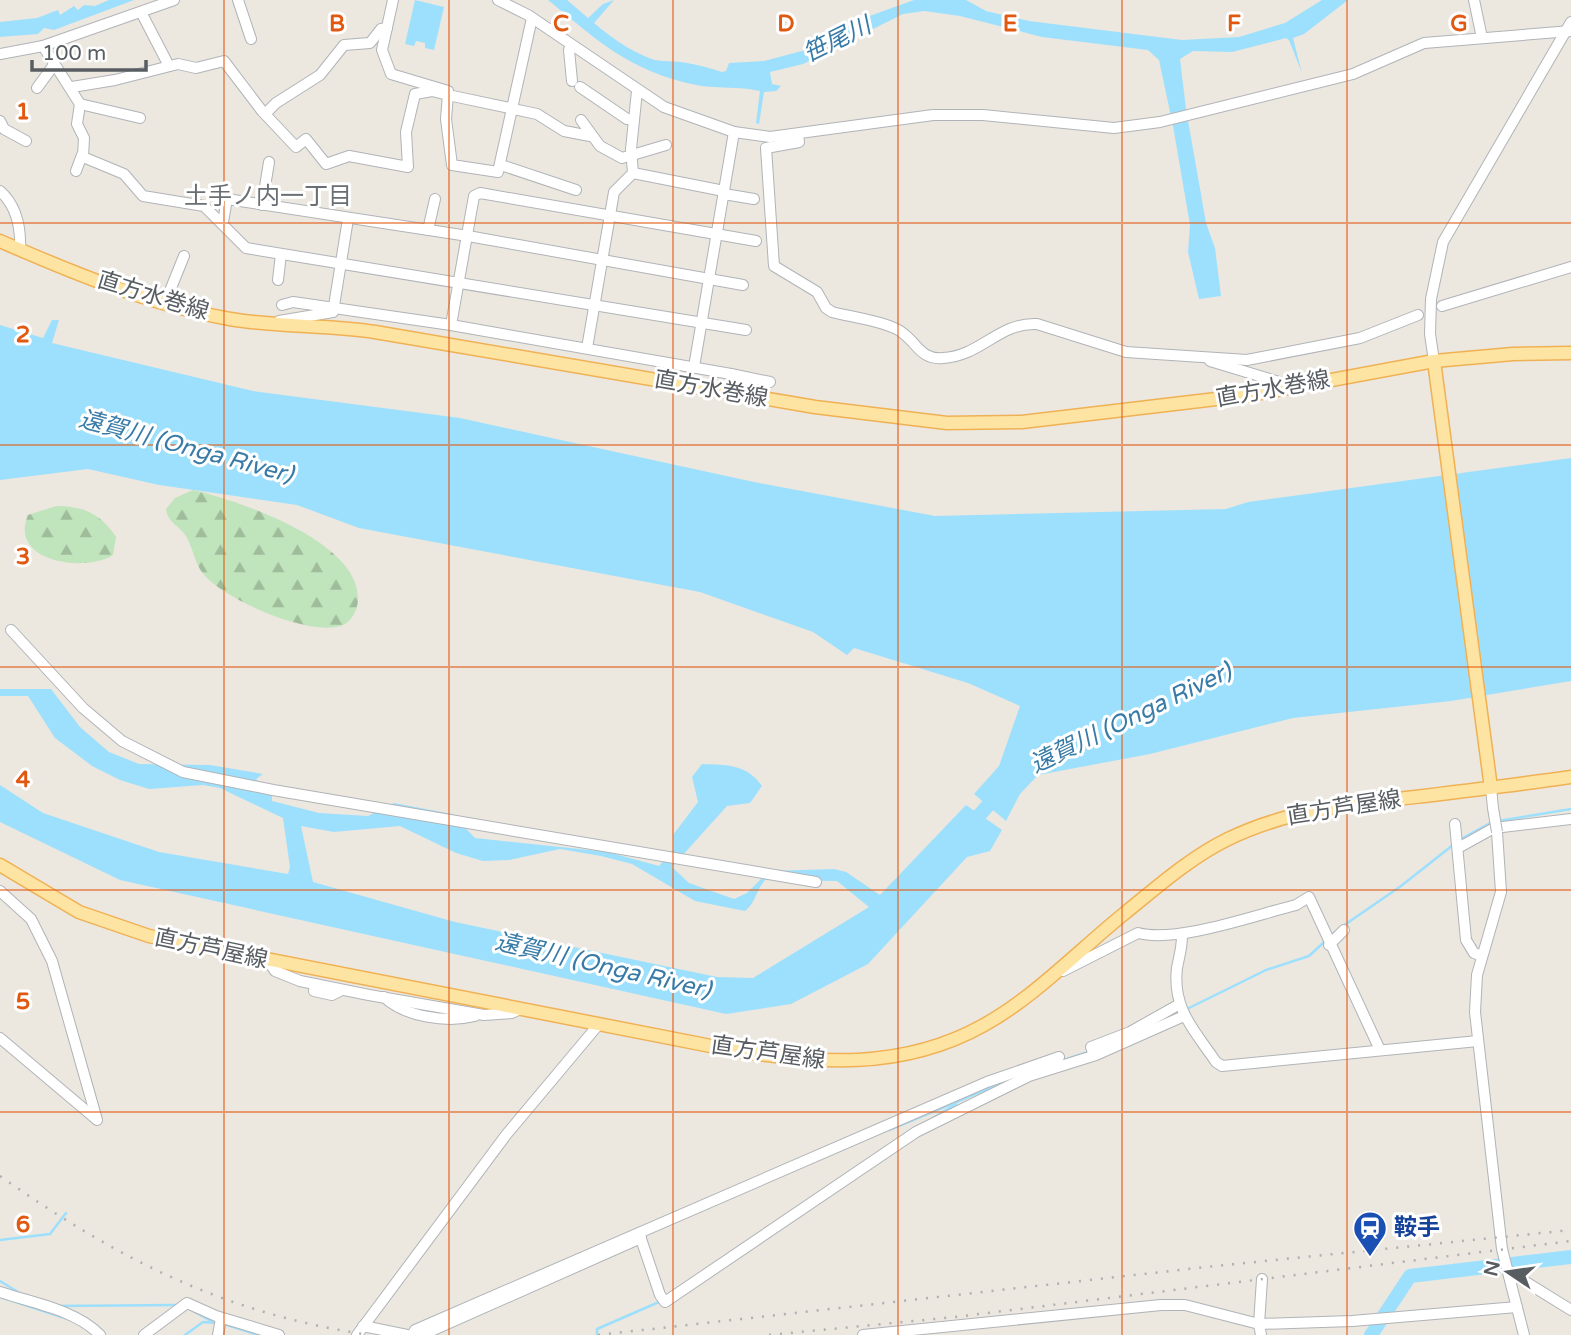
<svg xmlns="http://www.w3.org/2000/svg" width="1571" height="1335" font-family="'Varela Round','Noto Sans JP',sans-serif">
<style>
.forest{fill:url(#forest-firs)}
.water{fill:#9de0fe;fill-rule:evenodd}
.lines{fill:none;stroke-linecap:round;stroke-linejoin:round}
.stream{stroke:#9de0fe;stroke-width:2.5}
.river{stroke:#9de0fe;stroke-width:14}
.minor-casing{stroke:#b0b4b8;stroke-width:12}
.major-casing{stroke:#f0b154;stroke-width:15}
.minor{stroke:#fff;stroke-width:10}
.major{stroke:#fee4a2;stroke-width:12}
.rail{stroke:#afb0b1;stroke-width:2.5;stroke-dasharray:2 9;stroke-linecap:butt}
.minor-bridge-casing{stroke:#b0b4b8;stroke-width:12;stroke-linecap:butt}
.minor-bridge{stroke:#fff;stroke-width:10}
.grid{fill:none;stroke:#e15910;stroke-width:2;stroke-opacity:0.55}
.labels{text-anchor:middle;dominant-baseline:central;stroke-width:6;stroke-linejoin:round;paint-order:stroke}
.street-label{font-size:23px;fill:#585d61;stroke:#fff}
.transit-label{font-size:23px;font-weight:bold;fill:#164399;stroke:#fff;text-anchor:start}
.water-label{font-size:24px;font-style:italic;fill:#397ba7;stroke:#fff}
.neighbourhood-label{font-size:24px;fill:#696f73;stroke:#fff}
.grid-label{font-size:23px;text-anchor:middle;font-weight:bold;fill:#e15910;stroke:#fff;stroke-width:6;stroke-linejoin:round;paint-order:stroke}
</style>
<defs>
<pattern id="forest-firs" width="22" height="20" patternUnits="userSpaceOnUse" patternTransform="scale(1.75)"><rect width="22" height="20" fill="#c0e4bb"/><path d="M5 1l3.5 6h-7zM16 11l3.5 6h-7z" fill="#9fbc9b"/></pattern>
</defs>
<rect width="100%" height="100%" fill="#ece7df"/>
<g class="forest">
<path d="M 193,490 C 239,501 359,541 358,599 C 358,609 352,621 343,625 C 311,638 227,600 205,576 C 195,565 194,551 187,538 C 181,526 168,524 166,509 L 175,498 Z"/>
<path d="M 56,506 C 84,506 101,514 116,537 L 113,555 C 85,573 8,562 28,515 Z"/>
</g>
<g class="water">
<polygon points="109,0 134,0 54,30 44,28 38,34 0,37 0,22 37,18 58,10 60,15 74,6 78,10 84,5 95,6"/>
<polygon points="415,0 444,7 434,50 425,48 425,43 416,41 414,46 405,44"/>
<path d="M 548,0 L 567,0 L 588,18 L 603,4 L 614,0 L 594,23 C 612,38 627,49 649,58 C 660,63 675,60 687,63 C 699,65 710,68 722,72 L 726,71 L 729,63 L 764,61 L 802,51 L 864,18 L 914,0 L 966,0 L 986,11 L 1029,21 L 1182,40 L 1239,37 L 1285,23 L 1322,0 L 1348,0 L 1304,34 L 1293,38 L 1302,73 L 1289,40 L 1286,38 L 1232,52 L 1193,51 L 1180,59 L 1186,109 L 1206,223 L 1215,248 L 1221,296 L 1199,299 L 1188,252 L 1190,225 L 1173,126 L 1159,60 L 1148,50 L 1042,37 L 960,16 L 924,11 L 903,14 L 803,64 L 770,72 L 772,84 L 781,86 L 776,91 L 764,92 L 759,124 L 756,123 L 760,91 C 739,86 717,89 696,85 C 629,71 598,41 548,0 Z"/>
<polygon points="52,320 59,320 52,343 253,391 460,418 754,482 935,516 1226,509 1248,502 1571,458 1571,681 1451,701 1293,718 1150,754 1038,775 1020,794 1006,821 974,794 999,766 1020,706 968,683 854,648 847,655 813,632 700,592 359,528 297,505 159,485 88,469 0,480 0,325 43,338"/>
<path d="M 0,689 L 51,689 L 80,727 L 109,752 L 139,764 L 210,765 L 263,774 L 256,779 L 272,794 L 272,801 L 319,813 L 368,816 L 394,803 L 452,814 L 475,838 L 608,852 L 659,866 L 674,849 L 673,835 L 698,802 L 692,777 L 702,764 C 727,765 747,764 762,786 L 750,803 L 727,806 L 672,867 L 689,883 L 734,899 L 747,893 L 769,871 L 834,869 L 846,872 L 880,895 L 966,805 L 1002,830 L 990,851 L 967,857 L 868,964 L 791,1004 L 726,1014 L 120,880 L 0,822 L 0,785 L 43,813 L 159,852 L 288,874 L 290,867 L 283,818 L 220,788 L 203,785 L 149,789 L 120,780 L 92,766 L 55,738 L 28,696 L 0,696 ZM 301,826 L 334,832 L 400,826 L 456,853 L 483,861 L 509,860 L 560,849 L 601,856 L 632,864 L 695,901 L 745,911 C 756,902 756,890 765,880 L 837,881 L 869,907 L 753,978 L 717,977 L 455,922 L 313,882 Z"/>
</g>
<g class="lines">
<g class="stream">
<polyline points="1498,821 1571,809"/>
<polyline points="1461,839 1492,822"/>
<polyline points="1343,926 1401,886 1453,845"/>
<polyline points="1187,1009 1266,970 1309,956 1335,932"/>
<polyline points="1061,1061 1088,1052"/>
<polyline points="923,1124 956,1104"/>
<polyline points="889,1130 1019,1076"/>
<polyline points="0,1240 50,1234 66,1213"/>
<polyline points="0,1281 18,1292"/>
<polyline points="0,1297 71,1320"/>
<polyline points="57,1306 177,1305"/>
<polyline points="193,1311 211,1321"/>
<polyline points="224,1324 258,1335"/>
<polyline points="185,1335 203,1322 218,1323"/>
<polyline points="597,1335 597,1329 659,1302"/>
</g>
<g class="river">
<polyline points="968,828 999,793"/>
<polyline points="1371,1335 1410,1276 1571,1257"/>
</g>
<g class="minor-casing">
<g id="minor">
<polyline points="238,0 251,39"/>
<polyline points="393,0 382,50 391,74 448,91 448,95 537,114 564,131 590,136"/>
<polyline points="498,0 528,15 664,107 734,132 770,137 933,115 983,115 1114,128 1160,122 1353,74 1424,43 1571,31"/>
<polyline points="1474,0 1482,38"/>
<polyline points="141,12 169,66"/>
<polyline points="571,45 569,50 572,81"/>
<polyline points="43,46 80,104 77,124 84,138 83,157 124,174 143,196 204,206 246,248 746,330"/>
<polyline points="0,54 43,46 174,0"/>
<polyline points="72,87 115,80 178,64 196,68 224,61 262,111 296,147 306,139 326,164 349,156 408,167 406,132 415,94 432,91 448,95 446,119 452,165 498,172 532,18"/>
<polyline points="580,87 627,119 634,120"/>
<polyline points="37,88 53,66"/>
<polyline points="80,104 140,118"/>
<polyline points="266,113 276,103 320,75 344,45 370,43 381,29 387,28"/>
<polyline points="581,120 600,146 622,158 666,145"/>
<polyline points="0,121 4,129 26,141"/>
<path d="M 798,135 L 799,142 L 766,148 L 774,266 L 817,292 L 826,308 L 832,312 C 850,317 891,322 904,334 C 918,345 922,360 943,358 C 981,356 999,322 1037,324 L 1126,352 L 1247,360 L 1360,338 L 1418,315"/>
<polyline points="501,165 576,190"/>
<polyline points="76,171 82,155"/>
<polyline points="633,173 724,191"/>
<path d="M 0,191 C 17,206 21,227 20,250"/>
<polyline points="724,194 754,199"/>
<polyline points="262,205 269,162"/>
<polyline points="223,222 227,199 468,236 743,285"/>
<polyline points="428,230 435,199"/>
<polyline points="278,280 281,254"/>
<polyline points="165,303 184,256"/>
<polyline points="282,305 293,302 451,325 731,374 732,381 753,389 764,398"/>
<polyline points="1442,306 1571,267"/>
<polyline points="279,321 333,312 348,219"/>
<polyline points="451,325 474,196 480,193 756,241"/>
<polyline points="587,348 614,192 633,173 631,149 637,91"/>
<polyline points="1210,361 1289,385"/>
<polyline points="1434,361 1430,334 1431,299 1443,242 1571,22"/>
<polyline points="694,367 734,132"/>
<polyline points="731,374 770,382"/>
<polyline points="11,630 83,708 122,741 183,772 273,790 816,882"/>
<polyline points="1491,788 1493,808"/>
<polyline points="1455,824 1466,940 1474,953 1482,956"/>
<polyline points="1497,832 1501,892 1477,975 1475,1012 1502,1249 1524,1335"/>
<polyline points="1458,848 1494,828 1571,819"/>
<polyline points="0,891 31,919 52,961 97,1120"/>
<path d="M 1182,936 C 1182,948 1179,957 1177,968 C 1172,1009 1195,1031 1216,1062 L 1222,1066 L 1478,1041"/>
<polyline points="1329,945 1344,930"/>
<polyline points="268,961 275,971 300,981 369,995 484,1015 512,1013 520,1009"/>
<path d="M 1063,971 L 1138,933 C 1178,943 1252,916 1296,905 L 1309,897 L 1380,1050"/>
<polyline points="315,984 314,991 332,995 342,990"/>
<path d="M 384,997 C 405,1017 447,1023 475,1016"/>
<polyline points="0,1038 96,1119"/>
<polyline points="1094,1055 1091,1047 1130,1032 1178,1005"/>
<polyline points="639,1233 660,1295 665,1302 916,1132 1029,1076 1096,1055 1184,1016"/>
<polyline points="1508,1271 1571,1310"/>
<path d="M 0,1292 C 33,1303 76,1310 100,1335"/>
<polyline points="363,1326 407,1335"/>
<polyline points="144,1335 187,1303 216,1316 279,1335"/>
<polyline points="218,1335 221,1318"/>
<polyline points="357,1335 506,1135 599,1024"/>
<polyline points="412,1335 415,1330 987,1082 1059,1057"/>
<polyline points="422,1335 641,1238"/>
<polyline points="863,1335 1161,1305 1185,1305 1259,1324 1352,1321 1517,1307"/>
<polyline points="1261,1335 1259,1324 1262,1279"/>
</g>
</g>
<g class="major-casing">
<g id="major">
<path d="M 0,241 C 73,273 151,305 230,319 C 277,327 327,325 375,332 L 815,407 L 947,423 L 1022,422 L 1250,395 L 1434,361 L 1513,354 L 1571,353"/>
<polyline points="1434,361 1491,788"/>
<path d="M 0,865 L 79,912 L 149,936 L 726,1049 C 815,1064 902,1071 984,1025 C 1036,996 1079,950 1125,913 C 1157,887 1191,857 1228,839 C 1290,809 1356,803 1424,796 C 1473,790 1522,784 1571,777"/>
</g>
</g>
<use href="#minor" class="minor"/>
<use href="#major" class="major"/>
<g class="rail">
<path d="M 0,1176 C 118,1259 225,1314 370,1335"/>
<polyline points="598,1335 1206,1267 1571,1230"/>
<polyline points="769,1335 955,1317 1571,1241"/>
</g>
<g class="minor-bridge-casing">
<polyline id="minor-bridge" points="1493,808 1497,832"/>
</g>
<use href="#minor-bridge" class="minor-bridge"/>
</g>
<path class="grid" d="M 224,0 L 224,1335M 449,0 L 449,1335M 673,0 L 673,1335M 898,0 L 898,1335M 1122,0 L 1122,1335M 1347,0 L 1347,1335M 0,223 L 1571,223M 0,445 L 1571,445M 0,667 L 1571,667M 0,890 L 1571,890M 0,1112 L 1571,1112"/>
<defs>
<g id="station-pin" transform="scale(1.75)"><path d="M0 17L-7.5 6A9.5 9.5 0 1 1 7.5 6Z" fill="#1a4fb4" stroke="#fff"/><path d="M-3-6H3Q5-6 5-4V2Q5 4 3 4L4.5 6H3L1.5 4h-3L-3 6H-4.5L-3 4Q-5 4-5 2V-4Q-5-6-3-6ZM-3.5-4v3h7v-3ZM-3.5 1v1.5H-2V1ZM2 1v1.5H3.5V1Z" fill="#fff"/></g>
</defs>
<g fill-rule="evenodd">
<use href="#station-pin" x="1370" y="1228"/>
</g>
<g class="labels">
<g class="street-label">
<text transform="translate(153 296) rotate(17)">直方水巻線</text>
<text transform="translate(711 389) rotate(10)">直方水巻線</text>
<text transform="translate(1273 389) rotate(-10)">直方水巻線</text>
<text transform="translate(1344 808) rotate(-9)">直方芦屋線</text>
<text transform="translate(211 949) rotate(12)">直方芦屋線</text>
<text transform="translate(768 1053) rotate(8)">直方芦屋線</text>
</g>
<g class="transit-label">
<text x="1394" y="1228">鞍手</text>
</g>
<g class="water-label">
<text transform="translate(837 40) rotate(-26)">笹尾川</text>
<text transform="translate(186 447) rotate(15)">遠賀川 (Onga River)</text>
<text transform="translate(1131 718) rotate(-26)">遠賀川 (Onga River)</text>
<text transform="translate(603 966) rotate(13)">遠賀川 (Onga River)</text>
</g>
<g class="neighbourhood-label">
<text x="268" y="196">土手ノ内一丁目</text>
</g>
</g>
<g class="grid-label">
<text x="337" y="31">B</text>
<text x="561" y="31">C</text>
<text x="786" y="31">D</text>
<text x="1010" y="31">E</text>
<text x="1234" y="31">F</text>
<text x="1459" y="31">G</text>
<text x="23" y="119">1</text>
<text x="23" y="342">2</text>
<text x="23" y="564">3</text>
<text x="23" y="787">4</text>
<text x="23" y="1009">5</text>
<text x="23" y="1232">6</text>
</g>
<g transform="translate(1508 1272) rotate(283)" stroke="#ffffff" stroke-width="5" paint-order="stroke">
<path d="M0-5L12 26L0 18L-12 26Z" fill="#585d61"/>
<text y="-10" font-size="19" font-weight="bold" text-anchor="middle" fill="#585d61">N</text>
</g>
<path d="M32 60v10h114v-10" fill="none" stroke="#585d61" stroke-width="3.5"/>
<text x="42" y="60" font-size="21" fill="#585d61" stroke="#ffffff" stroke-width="5" paint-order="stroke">100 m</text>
</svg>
